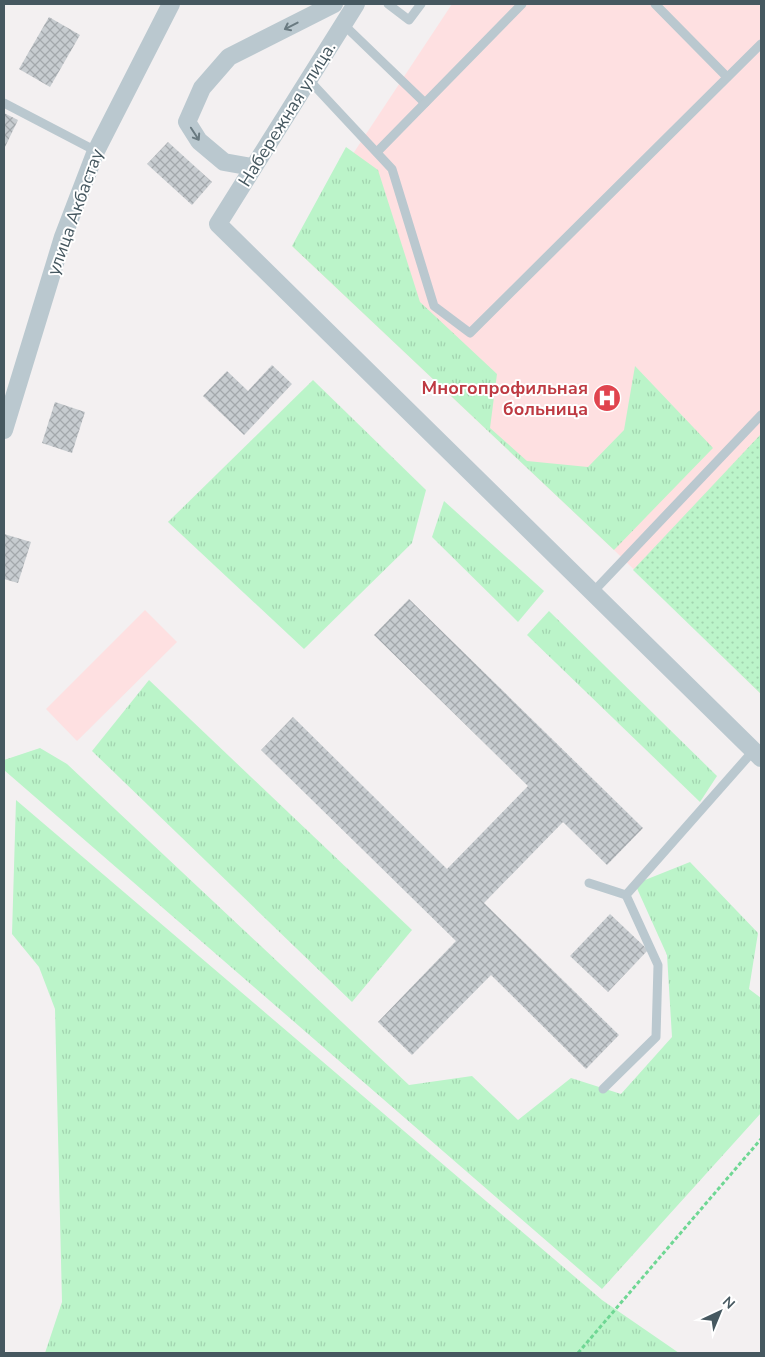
<svg xmlns="http://www.w3.org/2000/svg" width="765" height="1357" font-family="'Nunito Sans',sans-serif">
<style>
.medical{fill:#fee0e1}
.grass{fill:url(#grass-tufts)}
.park{fill:url(#park-dots)}
.building{fill:url(#building-cross-hatch)}
.lines{fill:none;stroke-linecap:round;stroke-linejoin:round}
.path{stroke:#6fd794;stroke-width:3;stroke-dasharray:4 2.5;stroke-linecap:butt}
.lane{stroke:#bac8cf;stroke-width:9}
.street{stroke:#bac8cf;stroke-width:18}
.oneway{stroke:#697a81}
.labels{text-anchor:middle;dominant-baseline:central;stroke-width:4;stroke-linejoin:round;paint-order:stroke}
.street-label{font-size:18px;fill:#465860;stroke:#fff}
.health-label{font-size:18px;font-weight:bold;fill:#be3a42;stroke:#fff;text-anchor:end}
</style>
<defs>
<pattern id="grass-tufts" width="24" height="20" patternUnits="userSpaceOnUse" patternTransform="scale(1.25)"><rect width="24" height="20" fill="#bbf4c9"/><path d="M3 7l-1-3M5 7V3M7 7l1-3M15 17l-1-3M17 17v-4M19 17l1-3" fill="none" stroke="#a2d3af"/></pattern>
<pattern id="park-dots" width="8" height="8" patternUnits="userSpaceOnUse" patternTransform="scale(1.25)"><rect width="8" height="8" fill="#bbf4c9"/><path d="M2 2h.1M6 6h.1" fill="none" stroke="#a2d3af" stroke-width="1.8" stroke-linecap="round"/></pattern>
<pattern id="building-cross-hatch" width="8" height="8" patternUnits="userSpaceOnUse" patternTransform="scale(1.25)"><rect width="8" height="8" fill="#c7ccd0"/><path d="M0 0l8 8M0 8l8-8" fill="none" stroke="#a3a8ac"/></pattern>
</defs>
<rect width="100%" height="100%" fill="#f3f0f1"/>
<g class="medical">
<polygon points="452,4 761,4 761,694 614,550 292,246"/>
<polygon points="145,610 177,642 77,741 46,709"/>
</g>
<g class="grass">
<polygon points="346,147 378,170 420,302 497,374 490,428 527,461 588,467 624,430 635,366 713,448 614,550 292,246"/>
<polygon points="313,380 426,490 412,543 304,649 168,522"/>
<polygon points="444,501 544,591 518,622 432,537"/>
<polygon points="549,611 717,776 700,802 527,635"/>
<polygon points="149,680 412,930 352,1002 92,751"/>
<polygon points="40,748 67,764 409,1085 472,1076 518,1120 571,1078 621,1094 672,1037 667,955 635,884 690,862 758,933 749,989 761,998 761,1113 602,1289 4,770 4,760"/>
<polygon points="16,800 602,1300 679,1353 45,1353 62,1302 55,1009 39,967 12,934"/>
</g>
<polygon class="park" points="761,434 761,694 633,570"/>
<g class="building">
<polygon points="49,17 80,35 50,87 19,69"/>
<polygon points="4,113 18,120 4,149"/>
<polygon points="168,142 212,182 192,205 147,164"/>
<polygon points="272,365 292,384 244,435 203,396 227,371 248,391"/>
<polygon points="55,402 85,412 72,453 42,443"/>
<polygon points="4,534 31,542 18,583 4,579"/>
<polygon points="409,599 643,828 607,865 563,822 484,903 619,1035 586,1069 491,975 412,1055 378,1022 456,941 261,750 293,717 447,869 528,786 374,635"/>
<polygon points="610,914 648,950 608,992 570,956"/>
</g>
<g class="lines">
<polyline class="path" points="578,1353 761,1139"/>
<g class="lane">
<polyline points="388,4 409,20 421,4"/>
<polyline points="655,4 727,77"/>
<polyline points="343,24 425,103"/>
<polyline points="308,79 392,169 434,306 470,333 761,44"/>
<polyline points="4,103 96,151"/>
<polyline points="377,152 522,4"/>
<polyline points="593,592 761,415"/>
<polyline points="589,883 626,895"/>
<polyline points="603,1089 656,1037 658,965 626,895 754,750"/>
</g>
<g class="street">
<polyline points="356,4 218,224 761,758"/>
<polyline points="252,167 224,162 199,141 187,122 202,88 229,57 334,4"/>
<polyline points="4,430 63,237 96,151 171,4"/>
</g>
</g>
<defs><path id="oneway-shaft" d="M-6 0H5M1.5-3L5.5 0L1.5 3" fill="none" stroke-width="1.6" stroke-linecap="round" stroke-linejoin="round" transform="scale(1.25)"/></defs>
<g class="oneway">
<use href="#oneway-shaft" transform="translate(291 26) rotate(153)"/>
<use href="#oneway-shaft" transform="translate(195 134) rotate(57)"/>
</g>
<defs>
<g id="hospital-disc" transform="scale(1.4375)"><circle r="9.5" fill="#e0444e" stroke="#fff"/><path d="M-5-5h3v3.5h4V-5h3V5h-3V1.5h-4V5h-3Z" fill="#fff"/></g>
</defs>
<g fill-rule="evenodd">
<use href="#hospital-disc" x="607" y="398"/>
</g>
<g class="labels">
<g class="street-label">
<text transform="translate(287 114) rotate(-58)">Набережная улица.</text>
<text transform="translate(75 212) rotate(-70)">улица Акбастау</text>
</g>
<g class="health-label">
<text x="588" y="388">Многопрофильная<tspan x="588" dy="21">больница</tspan></text>
</g>
</g>
<rect width="765" height="1357" fill="none" stroke="#465860" stroke-width="10"/>
<g transform="translate(720 1312) rotate(44)" stroke="#ffffff" stroke-width="4" paint-order="stroke">
<path d="M0-4L9 19L0 12L-9 19Z" fill="#465860"/>
<text y="-8" font-size="14" font-weight="bold" text-anchor="middle" fill="#465860">N</text>
</g>
</svg>
